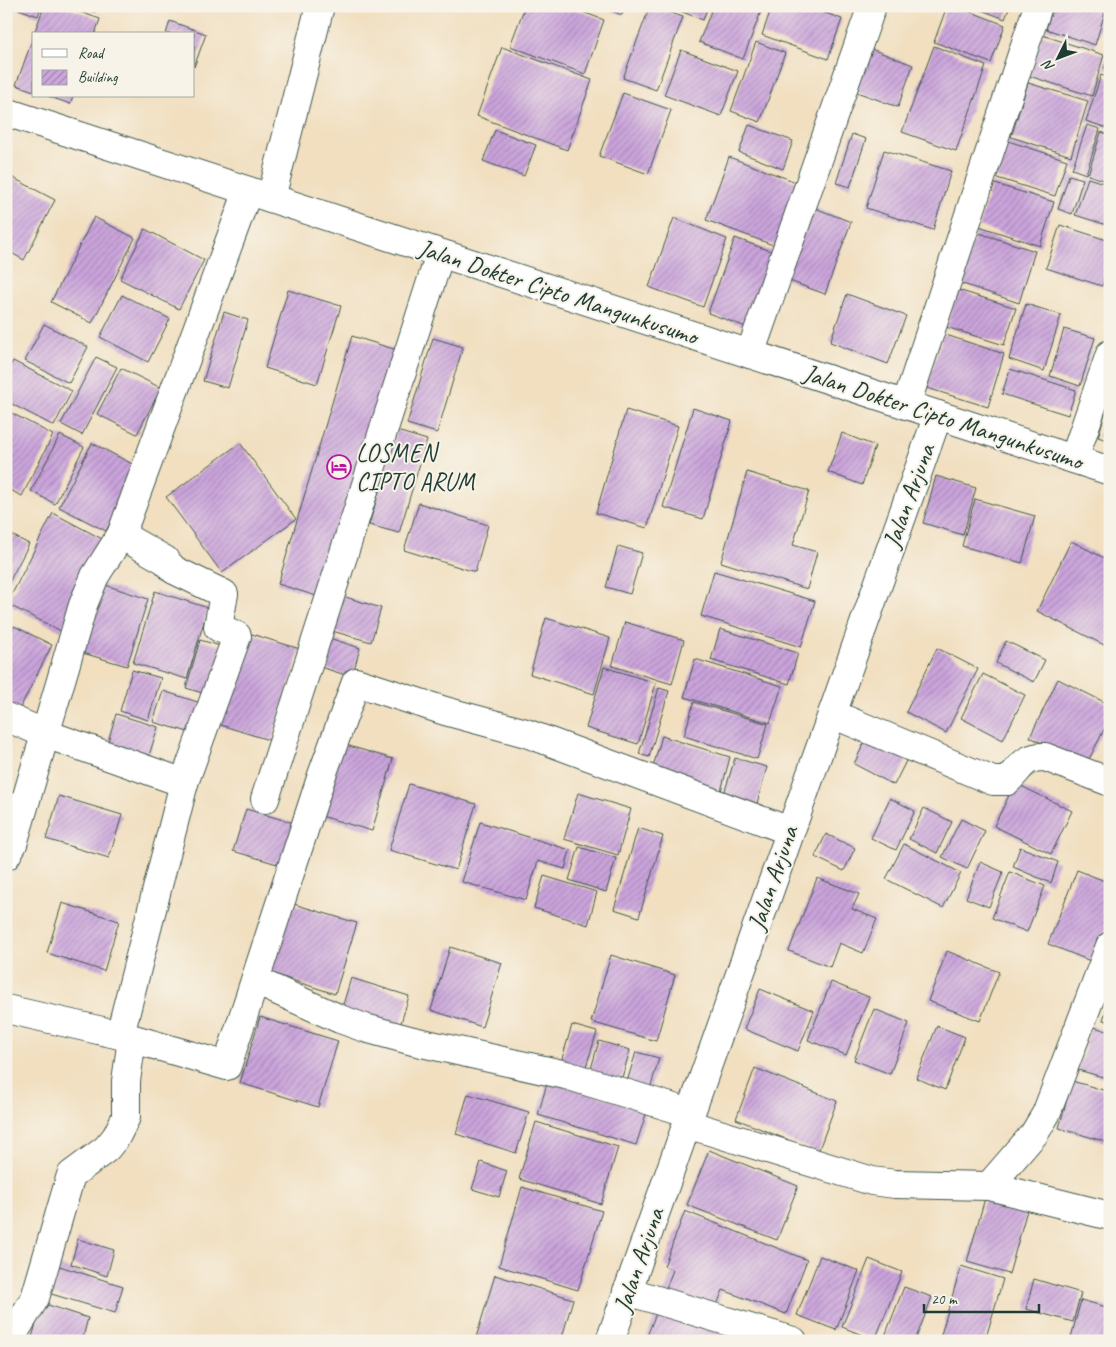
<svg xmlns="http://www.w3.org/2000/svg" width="1116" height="1347" font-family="Caveat,sans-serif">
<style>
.building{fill:url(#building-hatch)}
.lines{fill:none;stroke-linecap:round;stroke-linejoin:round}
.minor-casing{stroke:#3e5549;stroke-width:30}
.tertiary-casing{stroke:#3e5549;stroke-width:30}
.minor{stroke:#fff;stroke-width:28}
.tertiary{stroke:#fff;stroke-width:28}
.labels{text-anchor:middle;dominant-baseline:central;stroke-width:4;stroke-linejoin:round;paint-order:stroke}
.street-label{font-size:25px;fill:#1f3d34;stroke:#f7f3e8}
.poi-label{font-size:25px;fill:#1f3d34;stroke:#f7f3e8;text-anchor:start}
</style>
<defs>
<pattern id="building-hatch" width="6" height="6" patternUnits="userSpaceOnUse" patternTransform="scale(1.25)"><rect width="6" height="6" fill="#cba4dc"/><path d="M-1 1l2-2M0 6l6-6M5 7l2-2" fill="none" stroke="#a487b3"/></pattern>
</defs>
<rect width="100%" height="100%" fill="#f7f3e8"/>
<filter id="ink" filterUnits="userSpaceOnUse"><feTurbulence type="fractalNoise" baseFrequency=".02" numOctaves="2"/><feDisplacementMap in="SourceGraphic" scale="10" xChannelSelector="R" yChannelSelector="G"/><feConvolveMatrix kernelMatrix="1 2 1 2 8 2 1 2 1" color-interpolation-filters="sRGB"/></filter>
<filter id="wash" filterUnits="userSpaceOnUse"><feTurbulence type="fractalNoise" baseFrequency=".0096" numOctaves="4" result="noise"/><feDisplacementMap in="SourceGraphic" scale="20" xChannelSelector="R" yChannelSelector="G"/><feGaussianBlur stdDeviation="1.12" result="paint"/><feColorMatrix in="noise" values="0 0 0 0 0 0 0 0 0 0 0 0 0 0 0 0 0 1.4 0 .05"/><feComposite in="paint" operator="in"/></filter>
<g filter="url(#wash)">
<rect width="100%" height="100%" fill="#f1dfc0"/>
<g id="blocks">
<g class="building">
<polygon points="6,6 13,6 7,25 6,25"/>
<polygon points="17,6 41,6 38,16 16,8"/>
<polygon points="44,6 63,6 100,19 95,34 34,34"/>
<polygon points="81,6 97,6 95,12"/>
<polygon points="525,6 567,6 604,20 585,74 510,46"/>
<polygon points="599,6 625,6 622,15"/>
<polygon points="650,6 683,17 656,90 623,78"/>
<polygon points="676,6 708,6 703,20 675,9"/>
<polygon points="713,6 763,6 743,59 699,42"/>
<polygon points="772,6 806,6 842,19 828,59 762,35"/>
<polygon points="843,6 861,6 858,12"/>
<polygon points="947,6 956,6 1005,25 991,63 934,42"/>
<polygon points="971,6 1010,6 1005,19"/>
<polygon points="1053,6 1107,6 1095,45 1046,29"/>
<polygon points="170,21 206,34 194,67 194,34 166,34"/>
<polygon points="34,35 34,91 16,85"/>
<polygon points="1042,35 1104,55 1092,96 1029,76"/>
<polygon points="756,42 785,53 760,122 731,111"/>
<polygon points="934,46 986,66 956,151 902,132"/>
<polygon points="502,47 592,80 567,150 477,116"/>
<polygon points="866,47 913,65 898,107 851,90"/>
<polygon points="681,50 738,71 721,116 664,95"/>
<polygon points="1110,50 1110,70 1104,68"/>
<polygon points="1101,75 1110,78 1110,129 1086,121"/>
<polygon points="1028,83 1088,101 1071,156 1011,137"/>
<polygon points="623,93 671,110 648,174 599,156"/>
<polygon points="48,96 73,96 70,104"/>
<polygon points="749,125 793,141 783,169 739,152"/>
<polygon points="1087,125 1100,129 1086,174 1072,169"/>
<polygon points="495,130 536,145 524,176 483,161"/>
<polygon points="1101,132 1110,135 1110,182 1088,175"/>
<polygon points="852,134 866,139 850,187 836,183"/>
<polygon points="1005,140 1067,160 1055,196 994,177"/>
<polygon points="884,150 951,171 933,230 866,208"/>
<polygon points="729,157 804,185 781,248 706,220"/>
<polygon points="6,174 55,200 24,260 6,250"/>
<polygon points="1069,175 1083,179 1072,214 1058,209"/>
<polygon points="1088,178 1110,185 1110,226 1075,215"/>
<polygon points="992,183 1054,202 1040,246 979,226"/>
<polygon points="810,206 851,222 825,294 784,279"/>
<polygon points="94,217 135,238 92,323 51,302"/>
<polygon points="674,218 727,239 703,307 649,287"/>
<polygon points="1060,225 1110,241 1110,263 1102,286 1046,268"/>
<polygon points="145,229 204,260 179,309 120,279"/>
<polygon points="976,232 1035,251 1019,303 960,283"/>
<polygon points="735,238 776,253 749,328 708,313"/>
<polygon points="288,290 341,306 317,384 265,368"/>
<polygon points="958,290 1016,308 1004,345 946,327"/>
<polygon points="847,294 906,316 888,364 830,342"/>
<polygon points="122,295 170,319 148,362 100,337"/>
<polygon points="1026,304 1061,315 1044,371 1009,359"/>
<polygon points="224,312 248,320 228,388 203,381"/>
<polygon points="44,324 88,347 69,383 25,361"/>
<polygon points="1064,329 1095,338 1080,386 1050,376"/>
<polygon points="943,334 1004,354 988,407 927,388"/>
<polygon points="352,336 400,351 326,599 278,584"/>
<polygon points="433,338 463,347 437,433 407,424"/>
<polygon points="96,357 117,367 82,435 61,424"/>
<polygon points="13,361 72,391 54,426 6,401 6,374"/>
<polygon points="121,368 161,388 137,434 97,414"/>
<polygon points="1010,369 1076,390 1068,415 1002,394"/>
<polygon points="1109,400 1110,400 1110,441 1098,437"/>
<polygon points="693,408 732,421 703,519 663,507"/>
<polygon points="6,410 53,435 22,496 6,488"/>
<polygon points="626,410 678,426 647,528 596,513"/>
<polygon points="397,431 427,440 399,533 369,525"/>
<polygon points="842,433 875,446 862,485 828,472"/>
<polygon points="60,435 84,447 55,504 31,491"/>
<polygon points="92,443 138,467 106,531 59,507"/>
<polygon points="240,443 296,519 222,573 166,497"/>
<polygon points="747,472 809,491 793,545 817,552 807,589 721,562"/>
<polygon points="936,476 976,488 963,535 923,523"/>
<polygon points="975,499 1035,516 1022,563 962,546"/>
<polygon points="419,503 488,525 475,572 404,550"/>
<polygon points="53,513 106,541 61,631 7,604"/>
<polygon points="6,532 29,544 6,588"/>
<polygon points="1071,541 1110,561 1110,648 1037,611"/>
<polygon points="618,546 642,553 630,594 606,587"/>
<polygon points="714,571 815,601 801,647 701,616"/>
<polygon points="96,582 148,599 127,666 76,651"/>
<polygon points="155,591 208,608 187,679 133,663"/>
<polygon points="336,594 381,608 371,642 325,629"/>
<polygon points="546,618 610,638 594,694 530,674"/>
<polygon points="625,622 684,640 672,684 612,666"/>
<polygon points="14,626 52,645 16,716 6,710 6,640"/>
<polygon points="720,629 798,653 789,684 711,660"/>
<polygon points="242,631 300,649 272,741 214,723"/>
<polygon points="323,636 360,648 352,677 314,665"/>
<polygon points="200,640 224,647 209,695 186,688"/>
<polygon points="1006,641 1045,660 1034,682 996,663"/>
<polygon points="937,648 978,669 946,733 906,712"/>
<polygon points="695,659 782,686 770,723 684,697"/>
<polygon points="604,667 656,683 638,744 586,728"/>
<polygon points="132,670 161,678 148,720 120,711"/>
<polygon points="983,674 1025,695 1003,740 961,718"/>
<polygon points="1058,679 1110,705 1110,718 1086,765 1030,737"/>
<polygon points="659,688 669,691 649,757 639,754"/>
<polygon points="163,691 201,703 192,733 153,722"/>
<polygon points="694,702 768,724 757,759 684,736"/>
<polygon points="116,714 158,727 146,765 105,752"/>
<polygon points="868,735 909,755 894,785 854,764"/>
<polygon points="662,736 730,757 721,791 652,770"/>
<polygon points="339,743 393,759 372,831 318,815"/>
<polygon points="735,758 767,767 756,807 723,797"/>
<polygon points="1015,783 1072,811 1051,854 994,826"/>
<polygon points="409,784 476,804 456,870 389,850"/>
<polygon points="578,793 631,809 618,855 564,839"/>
<polygon points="59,796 122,815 109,858 46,839"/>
<polygon points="890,798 915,811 896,850 871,838"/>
<polygon points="924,808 952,822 937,853 909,839"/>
<polygon points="246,809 297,824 284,866 233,851"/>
<polygon points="961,819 985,831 967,869 942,857"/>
<polygon points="480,822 570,850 565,869 538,861 526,900 462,882"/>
<polygon points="638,828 663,836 639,917 614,909"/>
<polygon points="826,834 855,848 844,871 815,857"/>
<polygon points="904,844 961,873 943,908 886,879"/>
<polygon points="579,847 616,858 606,892 569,880"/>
<polygon points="1020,847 1058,862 1051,883 1013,867"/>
<polygon points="980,862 1003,872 989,907 966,898"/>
<polygon points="1077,870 1110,883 1110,919 1093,962 1048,944"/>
<polygon points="1010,872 1045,886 1027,932 992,918"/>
<polygon points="544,876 597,892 588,925 534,908"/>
<polygon points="817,878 859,894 852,909 877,919 863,953 839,943 830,967 789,951"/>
<polygon points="287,902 357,923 335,994 267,972"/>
<polygon points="62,903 119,921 104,971 47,953"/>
<polygon points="450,947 502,963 482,1027 431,1010"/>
<polygon points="947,951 999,972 980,1021 928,1001"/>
<polygon points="611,955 675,975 656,1041 591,1022"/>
<polygon points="351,978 409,996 398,1033 340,1015"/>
<polygon points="831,982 869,997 846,1055 808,1040"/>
<polygon points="760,989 814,1011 798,1051 744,1029"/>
<polygon points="1110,999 1110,1022 1103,1020"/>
<polygon points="874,1009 909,1023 890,1074 854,1060"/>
<polygon points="260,1017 338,1041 318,1107 240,1083"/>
<polygon points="572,1025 597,1032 585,1070 561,1062"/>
<polygon points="937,1026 965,1037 945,1090 916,1078"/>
<polygon points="1091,1026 1110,1032 1110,1079 1078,1070"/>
<polygon points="599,1041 630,1050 621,1081 590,1072"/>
<polygon points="636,1052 659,1058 649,1093 626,1085"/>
<polygon points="755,1068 837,1101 818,1152 736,1119"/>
<polygon points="548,1080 647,1111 636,1145 538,1115"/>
<polygon points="1072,1081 1110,1092 1110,1143 1059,1128"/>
<polygon points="468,1094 529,1112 516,1153 456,1134"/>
<polygon points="536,1122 618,1147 601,1204 519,1179"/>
<polygon points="709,1150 798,1186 777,1240 687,1205"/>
<polygon points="481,1162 507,1171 499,1197 472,1189"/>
<polygon points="522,1187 602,1211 578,1290 499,1266"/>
<polygon points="987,1191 1029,1203 1009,1274 967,1262"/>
<polygon points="685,1211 807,1260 786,1314 723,1290 714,1312 664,1293 673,1270 664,1266"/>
<polygon points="78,1239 114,1250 107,1276 71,1264"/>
<polygon points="820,1256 859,1271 836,1330 797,1315"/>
<polygon points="869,1259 902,1272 875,1340 842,1327"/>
<polygon points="56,1265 123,1286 115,1313 48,1293"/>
<polygon points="961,1266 1003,1279 985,1341 952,1341 940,1338"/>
<polygon points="495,1275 573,1299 561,1341 475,1341"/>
<polygon points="1034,1279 1081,1293 1073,1322 1026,1309"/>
<polygon points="904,1287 932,1297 915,1341 883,1341"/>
<polygon points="1081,1300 1110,1308 1110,1341 1070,1341"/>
<polygon points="42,1303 88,1318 82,1341 31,1341"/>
<polygon points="659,1306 734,1336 732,1341 645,1341"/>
</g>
</g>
</g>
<g filter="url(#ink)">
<use href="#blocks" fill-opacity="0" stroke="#3e5549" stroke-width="1"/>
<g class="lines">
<g class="minor-casing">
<g id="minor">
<polyline points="271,198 320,6"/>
<polyline points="750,354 872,6"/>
<polyline points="906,405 1038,6"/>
<polyline points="1074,459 1110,354"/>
<path d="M 832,714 L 993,781 L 1007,781 C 1021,769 1023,756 1045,757 L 1110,782"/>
<polyline points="6,717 46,734 184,783"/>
<polyline points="265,799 440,254"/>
<polyline points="6,856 13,844 83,605 95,576 121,535"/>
<polyline points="256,981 340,1019 365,1028 413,1041 566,1075 690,1113"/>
<polyline points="6,1009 120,1035 227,1066 322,775 356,682 445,711 526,733 790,831"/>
<polyline points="120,1035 184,783 237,636 218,627 224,594 174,570 165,560 121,535 248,191"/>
<polyline points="687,1124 872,1181 895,1184 989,1186 1110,1216"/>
<polyline points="989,1186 1034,1134 1046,1114 1110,946"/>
<polyline points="627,1291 793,1341"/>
<polyline points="9,1341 35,1298 71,1175 106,1149 116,1137 126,1117 126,1081 132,1039"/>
<polyline points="610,1341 938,415"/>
</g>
</g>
<g class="tertiary-casing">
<polyline id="tertiary" points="6,112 1110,471"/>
</g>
<use href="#minor" class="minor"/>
<use href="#tertiary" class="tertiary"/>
</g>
</g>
<defs>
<g id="hotel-ring" transform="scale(1.25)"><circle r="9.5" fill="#f7f3e8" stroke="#b5179e" stroke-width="1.5"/><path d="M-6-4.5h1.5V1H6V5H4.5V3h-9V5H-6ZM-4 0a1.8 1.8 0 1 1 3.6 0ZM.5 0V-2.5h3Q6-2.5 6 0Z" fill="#b5179e"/></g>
</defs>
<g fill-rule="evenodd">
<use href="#hotel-ring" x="339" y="467"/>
</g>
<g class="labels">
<g class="street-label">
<text transform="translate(558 292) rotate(18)">Jalan Dokter Cipto Mangunkusumo</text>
<text transform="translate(943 417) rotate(18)">Jalan Dokter Cipto Mangunkusumo</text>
<text transform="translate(909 496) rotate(-70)">Jalan Arjuna</text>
<text transform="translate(773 878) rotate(-71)">Jalan Arjuna</text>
<text transform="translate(639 1260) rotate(-71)">Jalan Arjuna</text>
</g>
<g class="poi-label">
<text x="356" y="453">LOSMEN<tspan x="356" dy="29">CIPTO ARUM</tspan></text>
</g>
</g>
<rect width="1116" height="1347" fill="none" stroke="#f7f3e8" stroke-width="25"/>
<rect x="32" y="32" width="162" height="65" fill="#f7f3e8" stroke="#a1aaa0"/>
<rect x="42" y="49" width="25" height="8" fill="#ffffff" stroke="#a1aaa0"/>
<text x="78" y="58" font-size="15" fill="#1f3d34">Road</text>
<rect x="42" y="70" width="25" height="15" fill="url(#building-hatch)" stroke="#a1aaa0"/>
<text x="78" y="82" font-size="15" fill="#1f3d34">Building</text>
<g transform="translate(1058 58) rotate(228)" stroke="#f7f3e8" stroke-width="4" paint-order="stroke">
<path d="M0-4L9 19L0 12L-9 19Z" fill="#1f3d34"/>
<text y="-8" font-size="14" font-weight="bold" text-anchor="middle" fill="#1f3d34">N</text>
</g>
<path d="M924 1304v8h115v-8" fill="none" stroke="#1f3d34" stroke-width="2.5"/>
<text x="931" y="1304" font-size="15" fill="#1f3d34" stroke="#f7f3e8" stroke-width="4" paint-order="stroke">20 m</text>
</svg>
